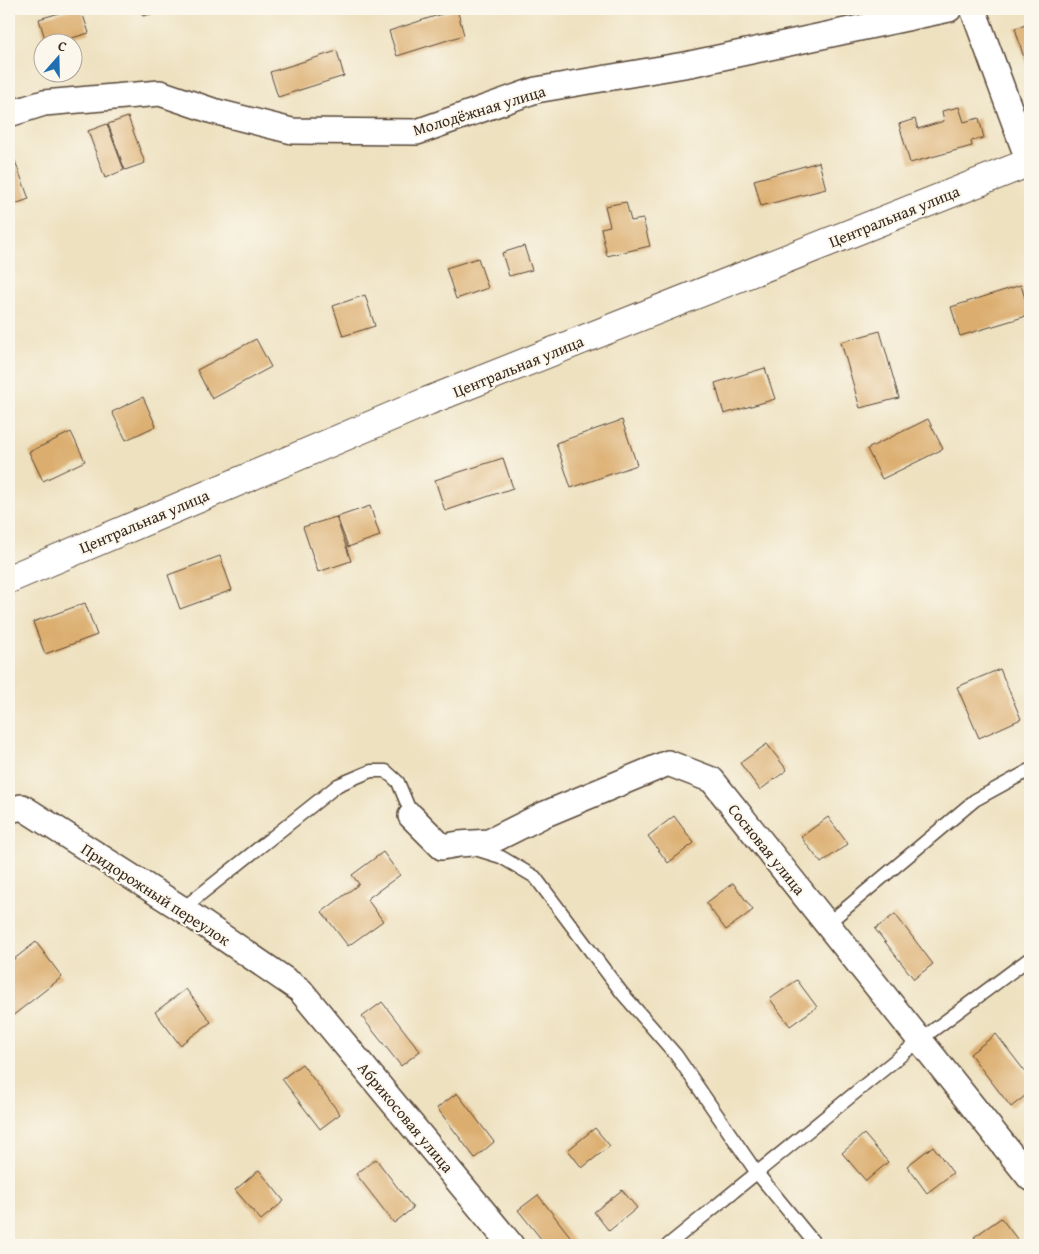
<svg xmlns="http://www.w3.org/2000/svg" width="1039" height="1254" font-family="'Gentium Book Plus',serif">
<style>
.building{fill:#dbad6e}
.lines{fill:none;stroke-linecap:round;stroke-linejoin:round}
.lane-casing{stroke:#564536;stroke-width:15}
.street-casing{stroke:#564536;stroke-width:28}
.secondary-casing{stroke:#564536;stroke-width:30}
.lane{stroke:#fff;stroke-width:12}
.street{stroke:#fff;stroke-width:25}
.secondary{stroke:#fff;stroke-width:28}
.labels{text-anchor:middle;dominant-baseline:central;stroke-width:4;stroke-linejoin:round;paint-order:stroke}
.street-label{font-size:16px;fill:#3b2a1e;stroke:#fbf7ec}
</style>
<rect width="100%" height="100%" fill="#fbf7ec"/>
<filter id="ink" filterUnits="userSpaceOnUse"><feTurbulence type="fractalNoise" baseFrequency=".02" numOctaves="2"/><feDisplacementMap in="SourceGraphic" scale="10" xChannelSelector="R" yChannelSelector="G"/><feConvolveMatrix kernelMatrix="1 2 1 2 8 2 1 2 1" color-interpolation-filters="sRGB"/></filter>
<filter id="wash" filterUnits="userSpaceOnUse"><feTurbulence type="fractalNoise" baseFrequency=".0096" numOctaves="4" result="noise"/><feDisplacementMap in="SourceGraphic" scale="20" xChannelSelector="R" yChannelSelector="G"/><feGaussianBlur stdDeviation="1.12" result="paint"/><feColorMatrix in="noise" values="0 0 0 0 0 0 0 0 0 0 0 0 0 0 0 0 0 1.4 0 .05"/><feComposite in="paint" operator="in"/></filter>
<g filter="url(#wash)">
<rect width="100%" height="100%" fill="#eee1c0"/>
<g id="blocks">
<g class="building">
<polygon points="73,9 81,9 89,33 58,42 46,42 39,19"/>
<polygon points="140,9 168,9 143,16"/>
<polygon points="457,9 464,35 397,56 389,31"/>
<polygon points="1030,24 1030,78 1015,28"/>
<polygon points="337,51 344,76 278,97 270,72"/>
<polygon points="959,107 964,122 979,118 984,138 971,141 972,146 910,163 899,124 915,119 918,129 944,121 942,111"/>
<polygon points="128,117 145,163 125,170 108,124"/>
<polygon points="107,124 124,170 105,178 88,131"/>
<polygon points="12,153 29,199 9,206 9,154"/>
<polygon points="819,162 826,189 761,206 754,180"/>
<polygon points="626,202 631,221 643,219 650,246 607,256 601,228 610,226 605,206"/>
<polygon points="524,246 532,270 509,276 502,253"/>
<polygon points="478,258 488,288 456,299 446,268"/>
<polygon points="1021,285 1030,315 960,336 951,307"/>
<polygon points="365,295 375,326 343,336 333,306"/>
<polygon points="880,331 899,398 860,408 841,342"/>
<polygon points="256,339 271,367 212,399 197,370"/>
<polygon points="765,368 775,399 724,414 715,383"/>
<polygon points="143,397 156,426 126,440 112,412"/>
<polygon points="928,419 943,449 882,479 867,449"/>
<polygon points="622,420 637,465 571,488 556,443"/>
<polygon points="71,432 85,461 43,481 29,452"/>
<polygon points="503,458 513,488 445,511 435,480"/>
<polygon points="370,506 380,536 348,547 337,517"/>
<polygon points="336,517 351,561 318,572 303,527"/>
<polygon points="220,556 232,590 180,609 168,575"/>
<polygon points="85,603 97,635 45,654 33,622"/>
<polygon points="1000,669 1021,719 979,738 957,687"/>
<polygon points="767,744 787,770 760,790 740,763"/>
<polygon points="674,816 694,843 668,863 648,836"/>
<polygon points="828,817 848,844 821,863 801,837"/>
<polygon points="383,852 400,875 367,899 383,921 348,946 322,912 359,884 352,875"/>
<polygon points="733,883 753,910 726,930 706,903"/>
<polygon points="895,914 933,964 914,979 875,929"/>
<polygon points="36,942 62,977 11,1017 9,1015 9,963"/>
<polygon points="797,980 817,1007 790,1026 770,999"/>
<polygon points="186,989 211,1022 180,1045 155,1012"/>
<polygon points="382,1002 420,1051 401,1066 362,1017"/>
<polygon points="996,1034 1030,1078 1030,1092 1011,1107 970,1054"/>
<polygon points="302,1064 340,1114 320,1129 282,1079"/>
<polygon points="457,1093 494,1142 475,1158 437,1108"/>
<polygon points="595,1128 610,1146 582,1168 568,1150"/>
<polygon points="864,1134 888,1162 866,1181 842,1153"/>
<polygon points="933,1146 953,1173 927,1193 907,1166"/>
<polygon points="376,1159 413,1208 394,1223 356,1174"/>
<polygon points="259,1170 284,1201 261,1220 235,1190"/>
<polygon points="622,1190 637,1208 609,1231 594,1212"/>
<polygon points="538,1195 576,1244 574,1245 546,1245 518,1210"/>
<polygon points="1001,1218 1021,1244 980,1245 974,1237"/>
</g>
</g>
</g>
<g filter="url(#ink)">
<use href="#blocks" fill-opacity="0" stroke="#564536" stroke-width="1"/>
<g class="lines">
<g class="lane-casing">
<g id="lane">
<polyline points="475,849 501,857 535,877 622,993 676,1055 757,1173 816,1245"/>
<polyline points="182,909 338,785 371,771 386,771 398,782 413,818"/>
<polyline points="827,924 975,800 1030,770"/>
<polyline points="668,1245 920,1040 1030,958"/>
</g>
</g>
<g class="street-casing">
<g id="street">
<polyline points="973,9 1029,162"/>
<polyline points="9,114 44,103 160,93 213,111 292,131 417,132 536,90 690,64 949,9"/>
<polyline points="9,810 22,807 182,909 300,990 511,1245"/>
<polyline points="411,816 442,847 459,844 489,842 543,815 668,763 712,780 1030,1178"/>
</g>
</g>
<g class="secondary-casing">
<polyline id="secondary" points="9,579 428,401 1030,162"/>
</g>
<use href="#lane" class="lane"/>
<use href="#street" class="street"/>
<use href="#secondary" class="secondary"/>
</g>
</g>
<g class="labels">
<g class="street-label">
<text transform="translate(479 110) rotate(-17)">Молодёжная улица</text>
<text transform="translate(894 216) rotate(-22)">Центральная улица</text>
<text transform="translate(518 366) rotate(-22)">Центральная улица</text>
<text transform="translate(144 521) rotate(-23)">Центральная улица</text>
<text transform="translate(767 849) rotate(51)">Сосновая улица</text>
<text transform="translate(156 894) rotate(33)">Придорожный переулок</text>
<text transform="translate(406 1117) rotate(50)">Абрикосовая улица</text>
</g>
</g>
<rect width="1039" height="1254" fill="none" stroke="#fbf7ec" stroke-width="30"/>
<g transform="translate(58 58) rotate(20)"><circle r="24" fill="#fbf7ec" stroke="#aea59a"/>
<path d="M0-4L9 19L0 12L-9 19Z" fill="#1f6fb2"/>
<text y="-8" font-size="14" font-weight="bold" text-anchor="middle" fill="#3b2a1e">С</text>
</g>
</svg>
